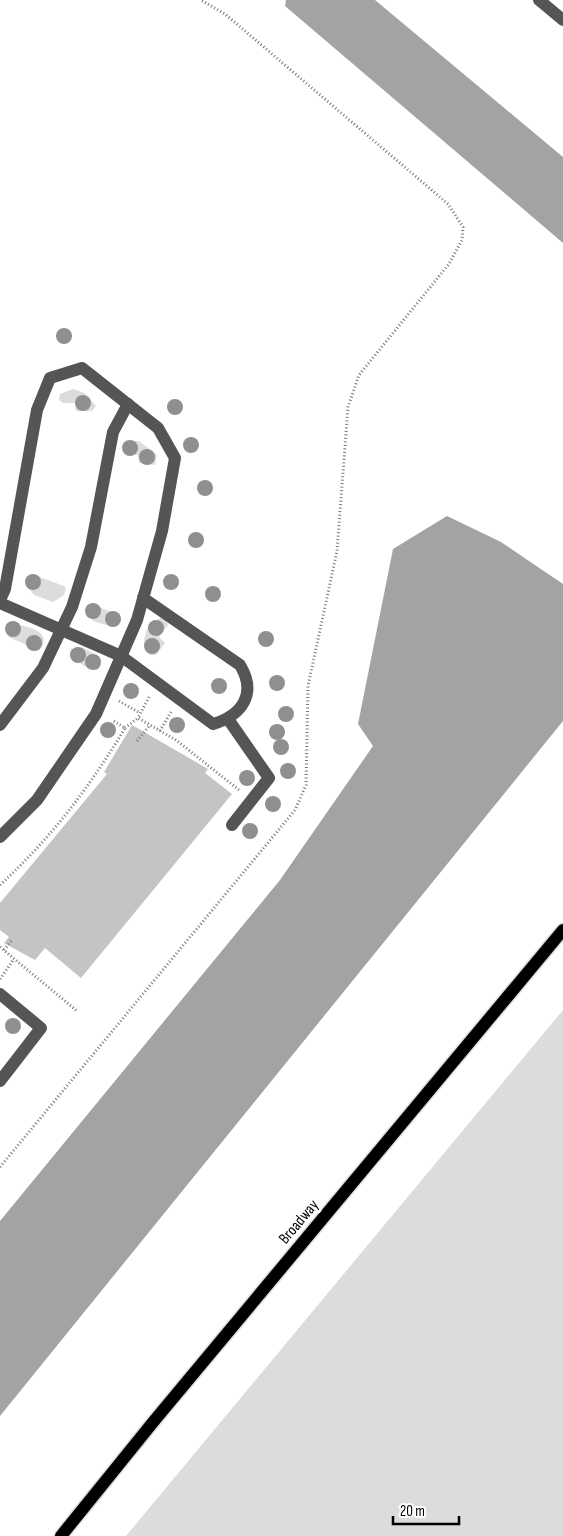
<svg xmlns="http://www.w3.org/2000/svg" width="563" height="1536" font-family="'Sofia Sans Condensed',sans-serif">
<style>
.green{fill:#dcdcdc}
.water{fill:#a3a3a3}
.building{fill:#c4c4c4}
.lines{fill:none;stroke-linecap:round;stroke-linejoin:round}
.major-casing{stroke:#dbdbdb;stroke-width:15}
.path{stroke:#777;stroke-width:3;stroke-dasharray:1 2.5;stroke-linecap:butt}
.minor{stroke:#555;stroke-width:12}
.major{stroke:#000;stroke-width:12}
.tree{fill:#8f8f8f}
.labels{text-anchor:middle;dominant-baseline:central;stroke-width:5;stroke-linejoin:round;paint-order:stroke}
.street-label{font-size:16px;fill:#000;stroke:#fff}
</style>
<rect width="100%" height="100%" fill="#fff"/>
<g class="green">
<polygon points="73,389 84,393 96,406 92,411 76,411 75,403 63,403 59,400 60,394"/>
<polygon points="129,441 139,441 157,455 155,465 139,463 138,455 125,453 124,447"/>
<polygon points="31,574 64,586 66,589 64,595 53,602 34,595 28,587"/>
<polygon points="94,605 119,615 121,621 113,627 93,621 87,612 90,606"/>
<path d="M 161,618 L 167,620 L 168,625 L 159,637 L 165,643 L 156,655 L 150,655 C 140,645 145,636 149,624 Z"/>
<path d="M 6,624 C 19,624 57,629 39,651 L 9,637 Z"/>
<path d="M 83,648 C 92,652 98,655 101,665 L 98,670 L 84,666 L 70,656 L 71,649 Z"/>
<polygon points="563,1010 563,1536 126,1536"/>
</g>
<g class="water">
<polygon points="286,0 375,0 563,157 563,243 285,6"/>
<polygon points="447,516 501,542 563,584 563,721 0,1416 0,1221 280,880 373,746 358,724 393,549"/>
</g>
<polygon class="building" points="132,725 208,769 205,773 232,794 81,978 45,948 35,960 4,943 9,937 0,930 0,903 107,774 104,772"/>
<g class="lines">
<g class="major-casing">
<polyline id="major" points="61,1536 154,1421 563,930"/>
</g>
<g class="path">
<polyline points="149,697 138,718 176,740 239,790"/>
<polyline points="119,701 140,713"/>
<polyline points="125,728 138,718"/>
<polyline points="160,731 171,712"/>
<polyline points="137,741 150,725"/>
<path d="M 0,885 C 51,838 89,788 125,728 L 112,720"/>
<polyline points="0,947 77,1011"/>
<polyline points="4,950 12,940"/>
<polyline points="0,979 14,959"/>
<polyline points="0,1167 295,810 306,785 308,686 337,551 348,407 359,375 449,264 462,240 463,227 448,204 225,14 201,0"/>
</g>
<g class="minor">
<polyline points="539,0 563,20"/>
<polyline points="0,600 5,589 37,410 50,378 82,368 158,428 175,458 162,531 137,620 96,714 37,800 0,837"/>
<path d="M 0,603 L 121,656 L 213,724 C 243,715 257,693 240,665 L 143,598"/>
<polyline points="228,719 269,778 232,825"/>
<polyline points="0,725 43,668 72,607 91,547 113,432 128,404"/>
<polyline points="0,994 41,1028 0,1081"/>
</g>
<use href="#major" class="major"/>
</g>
<g class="tree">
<circle cx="64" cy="336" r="8"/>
<circle cx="83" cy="403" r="8"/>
<circle cx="175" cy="407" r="8"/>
<circle cx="191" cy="445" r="8"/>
<circle cx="130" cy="448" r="8"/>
<circle cx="147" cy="457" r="8"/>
<circle cx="205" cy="488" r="8"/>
<circle cx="196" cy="540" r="8"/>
<circle cx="33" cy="582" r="8"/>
<circle cx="171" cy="582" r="8"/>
<circle cx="213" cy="594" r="8"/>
<circle cx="93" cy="611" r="8"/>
<circle cx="113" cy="619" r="8"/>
<circle cx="156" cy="628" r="8"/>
<circle cx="13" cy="629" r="8"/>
<circle cx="266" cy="639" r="8"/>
<circle cx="34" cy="643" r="8"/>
<circle cx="152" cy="646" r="8"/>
<circle cx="78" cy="655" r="8"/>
<circle cx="93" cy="662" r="8"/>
<circle cx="277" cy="683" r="8"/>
<circle cx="219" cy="686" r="8"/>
<circle cx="131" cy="691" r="8"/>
<circle cx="286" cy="714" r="8"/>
<circle cx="177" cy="725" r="8"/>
<circle cx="108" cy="730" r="8"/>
<circle cx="277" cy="732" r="8"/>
<circle cx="281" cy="747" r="8"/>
<circle cx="288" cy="771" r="8"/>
<circle cx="247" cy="778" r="8"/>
<circle cx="273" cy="804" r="8"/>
<circle cx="250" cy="831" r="8"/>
<circle cx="13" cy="1026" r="8"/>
</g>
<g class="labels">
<g class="street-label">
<text transform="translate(299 1222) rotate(-50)">Broadway</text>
</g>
</g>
<path d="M393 1516v8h66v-8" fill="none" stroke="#000000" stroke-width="2.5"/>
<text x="400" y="1516" font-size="15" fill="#000000" stroke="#ffffff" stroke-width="4" paint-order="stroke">20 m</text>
</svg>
